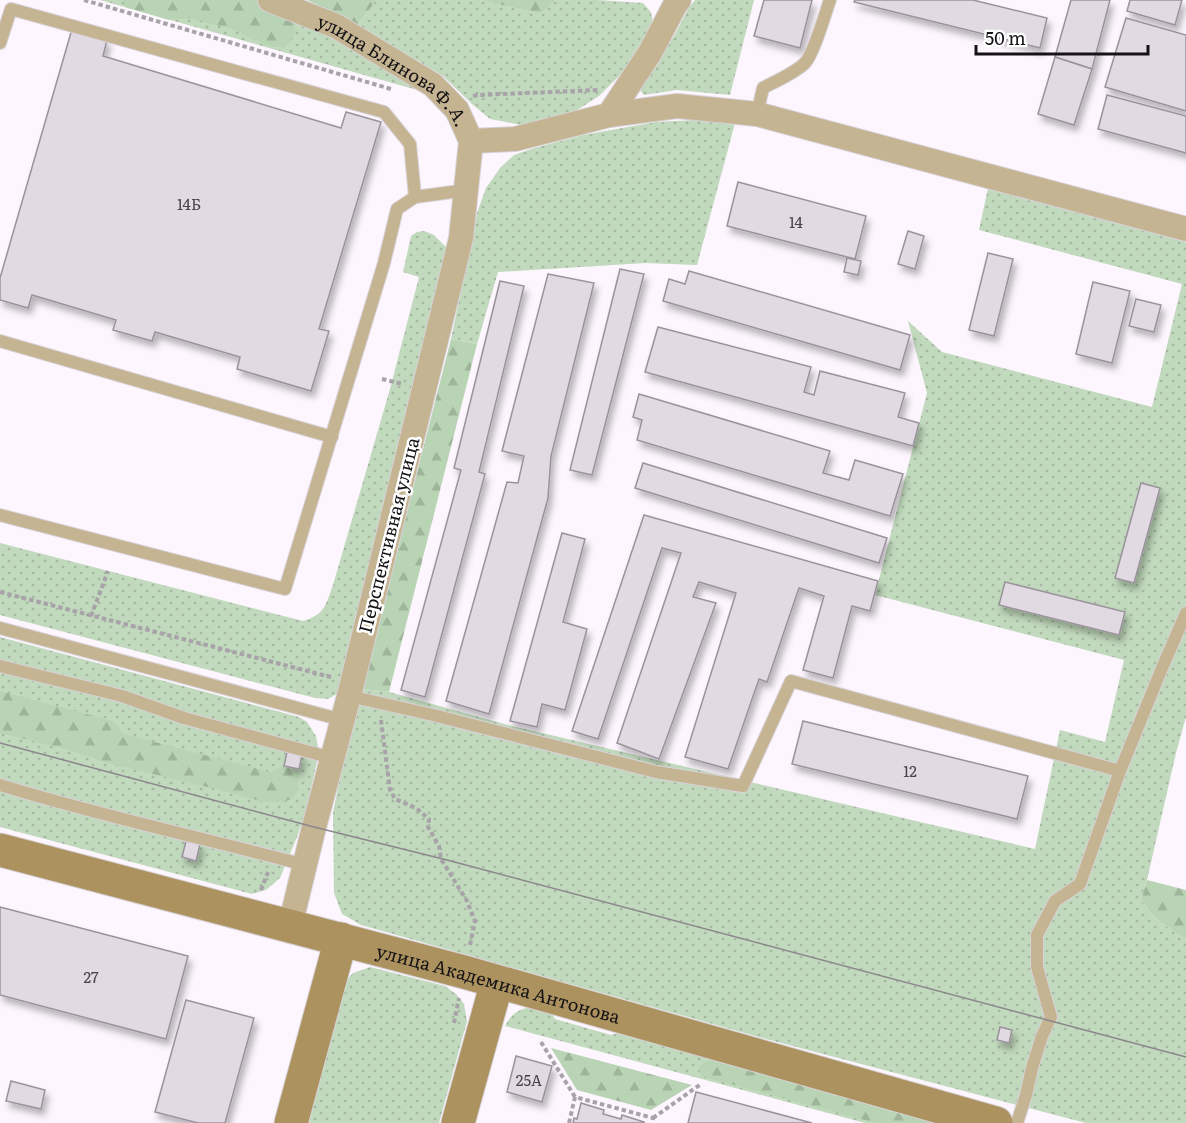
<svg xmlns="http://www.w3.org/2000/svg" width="1186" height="1123" font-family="Literata,serif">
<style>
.grass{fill:url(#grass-dots)}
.forest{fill:url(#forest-firs)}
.building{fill:#e1dae2;stroke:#9a939b;stroke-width:1.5;filter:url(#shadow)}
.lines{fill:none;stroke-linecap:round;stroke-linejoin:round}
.lane-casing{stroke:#d8d2d9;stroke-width:14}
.street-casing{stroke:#d8d2d9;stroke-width:26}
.secondary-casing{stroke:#d8d2d9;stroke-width:35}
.path{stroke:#a8a2a9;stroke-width:4;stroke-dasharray:4.5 3;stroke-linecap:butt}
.lane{stroke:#c5b492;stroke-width:12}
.street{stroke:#c5b492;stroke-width:24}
.secondary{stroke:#ac925e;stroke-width:33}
.tram{stroke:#8c878d;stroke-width:1.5}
.labels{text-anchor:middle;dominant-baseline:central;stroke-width:5;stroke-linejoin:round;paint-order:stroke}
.number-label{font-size:15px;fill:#484549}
.street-label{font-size:18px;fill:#151316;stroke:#fff}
</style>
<defs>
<pattern id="grass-dots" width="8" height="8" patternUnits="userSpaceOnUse" patternTransform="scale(1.5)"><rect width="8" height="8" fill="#c1d9bc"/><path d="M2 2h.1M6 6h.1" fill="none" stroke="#a5b9a1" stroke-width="1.8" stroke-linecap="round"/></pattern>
<pattern id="forest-firs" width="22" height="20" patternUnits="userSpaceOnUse" patternTransform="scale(1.5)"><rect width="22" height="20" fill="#b9d4b4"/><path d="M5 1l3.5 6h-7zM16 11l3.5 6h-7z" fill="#9eb59a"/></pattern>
<filter id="shadow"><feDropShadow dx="3.5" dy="6" stdDeviation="3" flood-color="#0004"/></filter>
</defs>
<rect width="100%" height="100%" fill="#fdf6fe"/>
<g class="grass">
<polygon points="100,0 260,0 295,14 424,92"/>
<polygon points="375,0 480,0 541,14 556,0 597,0 643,3 651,12 654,29 628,67 599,96 568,116 522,125 490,119 472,104 443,76 357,25 373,5"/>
<polygon points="695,0 754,0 730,95 677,90 644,95 639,89 674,36 688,9"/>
<polygon points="696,120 735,123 697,265 645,263 498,272 477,344 451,339 477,213 486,188 500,168 514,155 534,148 583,135 656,122"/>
<polygon points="988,188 1186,242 1186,717 1176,753 1147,880 1141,900 1155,918 1186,940 1186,1123 1086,1123 766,1039 361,925 342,914 334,893 333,813 345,751 362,689 389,692 508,725 1035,849 1060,730 1105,742 1124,660 875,595 927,393 908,321 942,352 1152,407 1182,284 979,230"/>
<path d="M 424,231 L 434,235 L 447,248 L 342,691 L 328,699 L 315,698 L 0,615 L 0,543 L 303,621 C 325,615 326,604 333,585 L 390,389 L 419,277 L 403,272 L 411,236 L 417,232 Z"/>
<polygon points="0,637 299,717 307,722 316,736 319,753 307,806 297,837 280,878 266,890 252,894 0,827"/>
<polygon points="370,967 445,986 456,994 464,1004 467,1021 439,1123 300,1123 341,986 353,973"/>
<path d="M 532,1007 L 551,1012 L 555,1019 L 611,1035 L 624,1031 L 951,1123 L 865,1123 L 505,1026 C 511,1014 518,1009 532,1007 Z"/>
</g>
<g class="forest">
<polygon points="123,0 260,0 295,14 295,34 285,48 267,45 231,29 190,18 169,20 125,7"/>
<polygon points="307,0 375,0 373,5 357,25"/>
<polygon points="480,0 556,0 541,14"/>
<polygon points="451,339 477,344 389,692 362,689"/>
<polygon points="0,691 113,721 124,734 270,772 284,766 299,769 298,790 292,799 283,802 263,802 216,789 111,764 66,749 0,733"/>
<polygon points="1147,880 1186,890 1186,940 1155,918 1141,900"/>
<polygon points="551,1048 692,1085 651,1110 577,1090"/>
<path d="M 714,1059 L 937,1123 L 876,1123 L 704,1077 L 700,1074 L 699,1067 C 704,1062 707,1060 714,1059 Z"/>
</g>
<g class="building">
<polygon points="764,0 812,0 800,48 754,36"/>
<polygon points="855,0 973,0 1047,18 1040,48 854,2"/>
<polygon points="1071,0 1110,0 1092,69 1055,57"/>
<polygon points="1130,0 1182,0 1175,25 1127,11"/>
<polygon points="1126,18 1186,35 1186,111 1105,87"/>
<polygon points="72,29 107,40 103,56 341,128 346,112 381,122 319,329 329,331 311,391 237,369 240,357 155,332 152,341 113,330 116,320 32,295 28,308 0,300 0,278"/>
<polygon points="1055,57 1092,69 1074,125 1038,114"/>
<polygon points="1107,95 1186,116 1186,153 1098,129"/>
<polygon points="738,182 866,216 855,259 727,226"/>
<polygon points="908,231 924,236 915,269 898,264"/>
<polygon points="988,253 1013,259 994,336 969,330"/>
<polygon points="847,258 861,261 858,275 844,272"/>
<polygon points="620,269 644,274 592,475 570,470"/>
<polygon points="689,271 910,335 900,370 663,301 669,279 685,284"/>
<polygon points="548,274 594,283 551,456 548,498 489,714 446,701 507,482 518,483 524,456 502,451"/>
<polygon points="500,281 524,286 479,472 485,474 425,697 401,690 461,470 454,468"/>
<polygon points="1093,282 1130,291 1112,363 1076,354"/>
<polygon points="1136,299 1161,305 1154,332 1129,326"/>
<polygon points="658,327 811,367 804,392 814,395 820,371 905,393 898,417 919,423 913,446 645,372"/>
<polygon points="639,394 830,451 823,473 849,480 855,460 903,474 890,516 637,440 642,420 633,417"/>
<polygon points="643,463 887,538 879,563 635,488"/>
<polygon points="1141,483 1160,488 1134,583 1115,578"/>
<polygon points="644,515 878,581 870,611 852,606 833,678 803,670 824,596 799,588 767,682 759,679 728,769 685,757 736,593 699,582 693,597 716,603 659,759 617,743 681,553 662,548 598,739 572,731"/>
<polygon points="562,533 585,539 563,622 587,629 565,710 542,704 537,727 510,721"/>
<polygon points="1005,582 1125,612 1119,635 999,605"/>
<polygon points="803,721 1028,776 1017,819 792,764"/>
<polygon points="287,752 302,755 299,769 284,766"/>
<polygon points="186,841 200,844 196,861 182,857"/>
<polygon points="0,907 188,956 166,1039 0,995"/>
<polygon points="186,1000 254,1018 225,1123 198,1123 155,1112"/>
<polygon points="1000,1027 1012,1030 1009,1043 997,1040"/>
<polygon points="516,1056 552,1066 542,1102 507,1092"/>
<polygon points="11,1081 45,1090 41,1109 6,1101"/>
<polygon points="696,1092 812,1123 688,1123"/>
<polygon points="581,1103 604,1110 603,1114 621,1119 622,1115 644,1122 644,1123 573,1123 574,1118 577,1119"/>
</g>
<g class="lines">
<g class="lane-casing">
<g id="lane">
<polyline points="0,43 11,9 384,112 410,144 415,197"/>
<path d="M 757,114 L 763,88 C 776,81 795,73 805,63 C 814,53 825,14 830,0"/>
<polyline points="0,341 332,437"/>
<polyline points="0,515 285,589 384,263 397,209 415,197 467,190"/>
<polyline points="0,628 342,720"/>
<polyline points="0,666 122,696 184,718 332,758"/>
<polyline points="349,696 433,715 656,772 743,786 791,681 1120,771"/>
<path d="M 0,785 C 100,816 204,838 305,865"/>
<polyline points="1017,1123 1026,1095 1032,1068 1042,1036 1051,1017 1037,967 1037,935 1055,901 1080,884 1120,771 1162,668 1186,613"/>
</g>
</g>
<g class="street-casing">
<g id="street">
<path id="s1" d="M 270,0 L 336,26 L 433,85 L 457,110 L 471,141 L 461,238 L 349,696 L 314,827 L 290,926"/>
<polyline points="609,115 651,51 675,5 679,0"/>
<polyline points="471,141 515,139 609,115 677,106 757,114 1186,229"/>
</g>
</g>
<g class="secondary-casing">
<g id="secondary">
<path id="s2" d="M 0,850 L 464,972 L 996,1123"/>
<polyline points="291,1123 341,939"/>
<polyline points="458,1123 497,982"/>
</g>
</g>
<g class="path">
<polyline points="84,0 391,89"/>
<polyline points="473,96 478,95 598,90"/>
<polyline points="382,379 403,384"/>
<polyline points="0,592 331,677"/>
<polyline points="91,616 108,571"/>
<polyline points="381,720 390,790 395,799 416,808 429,819 428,827 439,846 441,859 467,901 475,921 470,945"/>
<polyline points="261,890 268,872"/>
<polyline points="454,1023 459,998"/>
<polyline points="541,1042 575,1097"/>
<polyline points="653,1118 701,1084"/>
<polyline points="569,1123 575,1097 653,1118 652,1123"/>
</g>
<use href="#lane" class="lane"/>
<use href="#street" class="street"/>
<use href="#secondary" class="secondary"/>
<polyline class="tram" points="0,743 314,827 447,860 1186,1057"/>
</g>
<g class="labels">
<g class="number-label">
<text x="189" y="203">14Б</text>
<text x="796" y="221">14</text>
<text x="910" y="770">12</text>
<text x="91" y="976">27</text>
<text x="529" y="1079">25А</text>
</g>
<g class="street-label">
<text stroke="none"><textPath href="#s1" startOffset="144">улица Блинова Ф. А.</textPath></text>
<text transform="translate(388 535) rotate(-76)">Перспективная улица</text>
<text stroke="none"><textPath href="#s2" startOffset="516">улица Академика Антонова</textPath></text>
</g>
</g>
<path d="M976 45v9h172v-9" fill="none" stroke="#151316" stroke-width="3"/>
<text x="985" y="45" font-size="18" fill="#151316" stroke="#ffffff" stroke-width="4.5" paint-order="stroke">50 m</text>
</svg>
